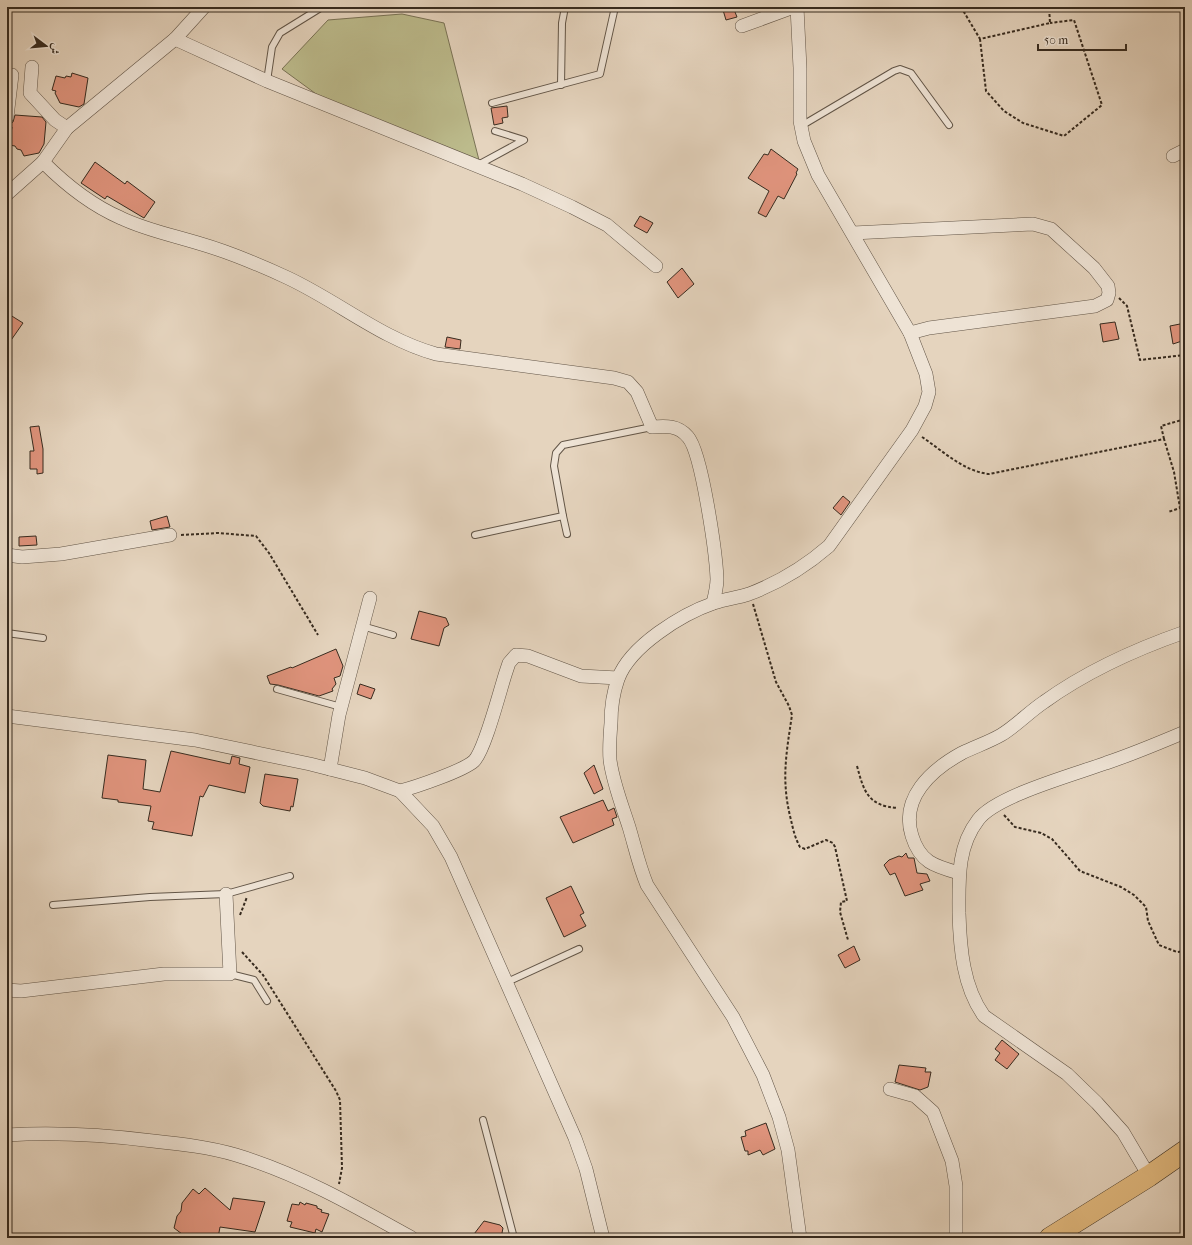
<svg xmlns="http://www.w3.org/2000/svg" width="1192" height="1245" font-family="'IM FELL French Canon',Amiri,serif">
<style>
.green{fill:#bcbb8c;stroke:#7a7356}
.building{fill:#e0947d;stroke:#372b1f}
.lines{fill:none;stroke-linecap:round;stroke-linejoin:round}
.service-casing{stroke:#625547;stroke-width:8}
.minor-casing{stroke:#625547;stroke-width:14}
.trunk-casing{stroke:#372b1f;stroke-width:22}
.path{stroke:#372b1f;stroke-width:2;stroke-dasharray:3 2;stroke-linecap:butt}
.service{stroke:#eee3d5;stroke-width:6}
.minor{stroke:#eee3d5;stroke-width:13}
.trunk{stroke:#e2ba7f;stroke-width:21}
</style>
<rect width="100%" height="100%" fill="#e5d4be"/>
<filter id="stains"><feTurbulence type="fractalNoise" baseFrequency=".005" numOctaves="4"/><feColorMatrix values="0 0 0 0 .2 0 0 0 0 .09 0 0 0 0 .02 0 0 0 .5 -.17"/></filter>
<radialGradient id="worn" r=".72"><stop offset=".6" stop-color="#630" stop-opacity="0"/><stop offset="1" stop-color="#630" stop-opacity=".3"/></radialGradient>
<polygon class="green" points="402,14 444,23 480,164 338,110 282,69 328,20"/>
<g class="building">
<polygon points="728,7 733,7 737,17 726,20 723,10"/>
<polygon points="72,73 88,78 84,104 79,107 60,103 55,93 56,91 52,90 56,76 65,78 66,76 71,77"/>
<polygon points="507,106 508,117 502,118 503,123 494,125 491,108"/>
<polygon points="15,115 42,117 46,122 44,144 39,153 24,156 21,150 17,149 15,146 9,145 12,127 7,125 13,122"/>
<polygon points="771,149 798,169 796,173 797,174 784,199 778,196 766,217 758,213 769,191 748,178 764,154 768,155"/>
<polygon points="95,162 125,184 127,181 155,202 144,218 107,196 105,199 81,183"/>
<polygon points="640,216 653,223 647,233 634,226"/>
<polygon points="682,268 694,284 678,298 667,282"/>
<polygon points="7,313 23,323 7,346"/>
<polygon points="1115,322 1119,339 1103,342 1100,324"/>
<polygon points="1185,323 1185,340 1173,344 1170,326"/>
<polygon points="447,337 461,340 460,349 445,347"/>
<polygon points="39,426 43,449 43,473 37,474 37,469 30,469 30,451 34,451 30,427"/>
<polygon points="843,496 850,502 841,515 833,508"/>
<polygon points="167,516 170,527 152,530 150,521"/>
<polygon points="36,536 37,545 19,546 19,537"/>
<polygon points="419,611 446,618 449,625 444,628 439,646 411,639"/>
<polygon points="336,649 343,666 340,676 334,678 336,684 332,689 333,691 319,696 278,685 270,684 267,676 291,667 292,668"/>
<polygon points="360,684 375,689 371,699 357,694"/>
<polygon points="171,751 230,764 232,756 240,758 239,764 250,767 245,793 209,785 203,797 200,796 192,836 152,829 154,822 148,821 151,806 118,802 118,800 102,798 108,755 146,760 143,789 160,792"/>
<polygon points="594,765 603,789 594,794 584,773"/>
<polygon points="265,774 298,779 293,807 291,806 290,811 263,806 260,803"/>
<polygon points="603,800 608,811 614,808 617,817 612,819 614,825 573,843 560,817"/>
<polygon points="906,853 908,858 914,858 917,873 927,874 930,881 920,884 923,890 905,896 895,873 890,875 884,865 889,860 899,856 902,857"/>
<polygon points="571,886 584,913 580,915 586,926 564,937 546,898"/>
<polygon points="854,946 860,960 845,968 838,955"/>
<polygon points="1002,1040 1019,1054 1007,1069 995,1060 1000,1053 995,1049"/>
<polygon points="899,1065 926,1068 925,1072 931,1072 928,1087 920,1090 895,1082"/>
<polygon points="766,1123 775,1149 763,1155 760,1150 748,1155 748,1151 745,1151 741,1137 746,1136 745,1131"/>
<polygon points="205,1188 230,1210 233,1198 265,1202 255,1232 220,1227 218,1238 195,1238 182,1234 174,1228 177,1216 181,1211 182,1203 193,1189 199,1194"/>
<polygon points="300,1202 305,1205 306,1203 317,1206 317,1208 322,1210 321,1212 329,1214 322,1232 316,1229 315,1233 290,1227 292,1222 287,1221 292,1204 299,1205"/>
<polygon points="484,1221 500,1225 503,1228 501,1238 471,1238"/>
</g>
<g class="lines">
<g class="service-casing">
<g id="service">
<polyline points="267,81 272,47 280,33 322,7"/>
<polyline points="561,85 562,23 565,7"/>
<polyline points="492,103 600,74 615,7"/>
<polyline points="801,126 894,71 900,69 911,73 949,125"/>
<polyline points="478,165 524,140 495,131"/>
<polyline points="563,516 567,534"/>
<polyline points="475,535 563,516 554,466 556,453 563,445 652,427"/>
<polyline points="362,626 393,635"/>
<polyline points="7,633 43,638"/>
<polyline points="277,689 341,707"/>
<polyline points="53,905 150,897 226,894 290,876"/>
<polyline points="230,974 254,980 267,1001"/>
<polyline points="505,983 579,949"/>
<polyline points="483,1120 514,1238"/>
</g>
</g>
<g class="minor-casing">
<g id="minor">
<path d="M 797,7 L 800,68 L 800,121 L 804,141 L 818,175 L 910,333 L 926,374 L 929,392 L 925,406 L 912,430 L 829,546 C 806,566 778,583 749,594 C 737,598 725,599 714,603 C 682,614 630,646 618,679 C 613,693 611,709 611,723 C 610,735 609,748 610,760 C 613,783 622,805 629,827 C 635,847 639,866 647,885 L 733,1017 L 763,1075 L 779,1117 L 788,1150 L 800,1238"/>
<polyline points="742,26 794,7"/>
<polyline points="175,39 267,81 522,184 572,207 607,225 656,266"/>
<polyline points="32,67 30,93 55,120 67,128"/>
<polyline points="7,117 12,75"/>
<polyline points="1173,156 1185,150"/>
<path d="M 43,162 C 65,184 91,205 121,218 C 146,230 172,235 198,243 C 229,252 260,265 288,278 C 339,302 382,339 436,354 L 614,378 L 628,382 L 637,392 L 652,427 C 666,426 678,425 688,437 C 702,453 716,554 717,579 C 717,587 715,595 713,603"/>
<polyline points="7,194 43,162 67,128 175,39 204,7"/>
<polyline points="853,233 1033,224 1051,229 1094,268 1108,286 1109,293 1107,300 1095,306 929,328 910,333"/>
<polyline points="7,555 22,557 61,554 170,535"/>
<polyline points="7,716 195,740 310,764 365,778 400,791 433,826 451,857 575,1138 586,1169 603,1238"/>
<polyline points="330,769 339,715 370,598"/>
<path d="M 400,791 C 415,787 463,771 474,761 C 485,750 500,690 506,672 L 509,663 L 516,655 L 528,656 L 581,676 L 618,678"/>
<path d="M 959,873 C 934,866 920,862 912,836 C 900,798 931,770 962,753 C 974,747 989,742 1001,735 C 1016,726 1029,712 1044,702 C 1087,671 1136,649 1185,632"/>
<polyline points="7,990 21,991 164,974 230,974 226,894"/>
<polyline points="890,1089 915,1096 933,1112 952,1161 956,1186 956,1238"/>
<path d="M 7,1135 C 55,1132 105,1135 153,1141 C 181,1144 209,1147 236,1155 C 299,1174 355,1206 412,1238"/>
<path d="M 1149,1176 L 1123,1132 L 1097,1103 L 1067,1074 L 984,1016 C 963,987 960,948 959,913 C 959,880 957,847 978,820 C 995,796 1076,774 1106,763 C 1133,754 1159,743 1185,732"/>
</g>
</g>
<g class="trunk-casing">
<polyline id="trunk" points="1050,1238 1149,1176 1185,1151"/>
</g>
<g class="path">
<polyline points="961,7 980,39 1050,23 1049,7"/>
<polyline points="980,39 986,91 1004,111 1023,123 1064,136 1102,105 1074,20 1050,23"/>
<polyline points="1119,298 1127,306 1140,360 1185,355"/>
<path d="M 922,437 C 943,451 963,471 989,474 L 1164,439 L 1174,472 L 1180,508 L 1168,512"/>
<polyline points="1164,439 1161,426 1185,419"/>
<polyline points="181,535 218,533 256,536 269,553 318,635"/>
<path d="M 753,604 L 776,682 L 789,706 L 792,715 C 786,755 781,781 791,820 C 793,829 795,838 800,847 L 805,849 L 826,840 L 833,843 L 835,847 L 847,901 L 841,902 L 840,912 L 848,940"/>
<path d="M 857,766 C 864,792 868,806 898,808"/>
<polyline points="1004,815 1015,827 1041,833 1052,839 1080,871 1121,887 1134,895 1146,907 1148,921 1159,945 1177,952 1185,951"/>
<polyline points="240,915 247,897"/>
<polyline points="242,952 263,975 336,1091 340,1100 342,1168 339,1184"/>
</g>
<use href="#service" class="service"/>
<use href="#minor" class="minor"/>
<use href="#trunk" class="trunk"/>
</g>
<rect width="1192" height="1245" fill="none" stroke="#e5d4be" stroke-width="24"/>
<rect x="8" y="8" width="1176" height="1229" fill="none" stroke="#372b1f" stroke-width="2"/>
<rect x="12" y="12" width="1168" height="1221" fill="none" stroke="#372b1f"/>
<g transform="translate(46 46) rotate(106)" stroke="#eee3d5" stroke-width="3" paint-order="stroke">
<path d="M0-3L7 15L0 10L-7 15Z" fill="#372b1f"/>
<text y="-6" font-size="11" font-weight="bold" text-anchor="middle" fill="#372b1f">ش</text>
</g>
<path d="M1038 44v6h88v-6" fill="none" stroke="#372b1f" stroke-width="2"/>
<text x="1044" y="44" font-size="12" fill="#372b1f" stroke="#eee3d5" stroke-width="3" paint-order="stroke">50 m</text>
<rect width="100%" height="100%" filter="url(#stains)"/>
<rect width="100%" height="100%" fill="url(#worn)"/>
</svg>
